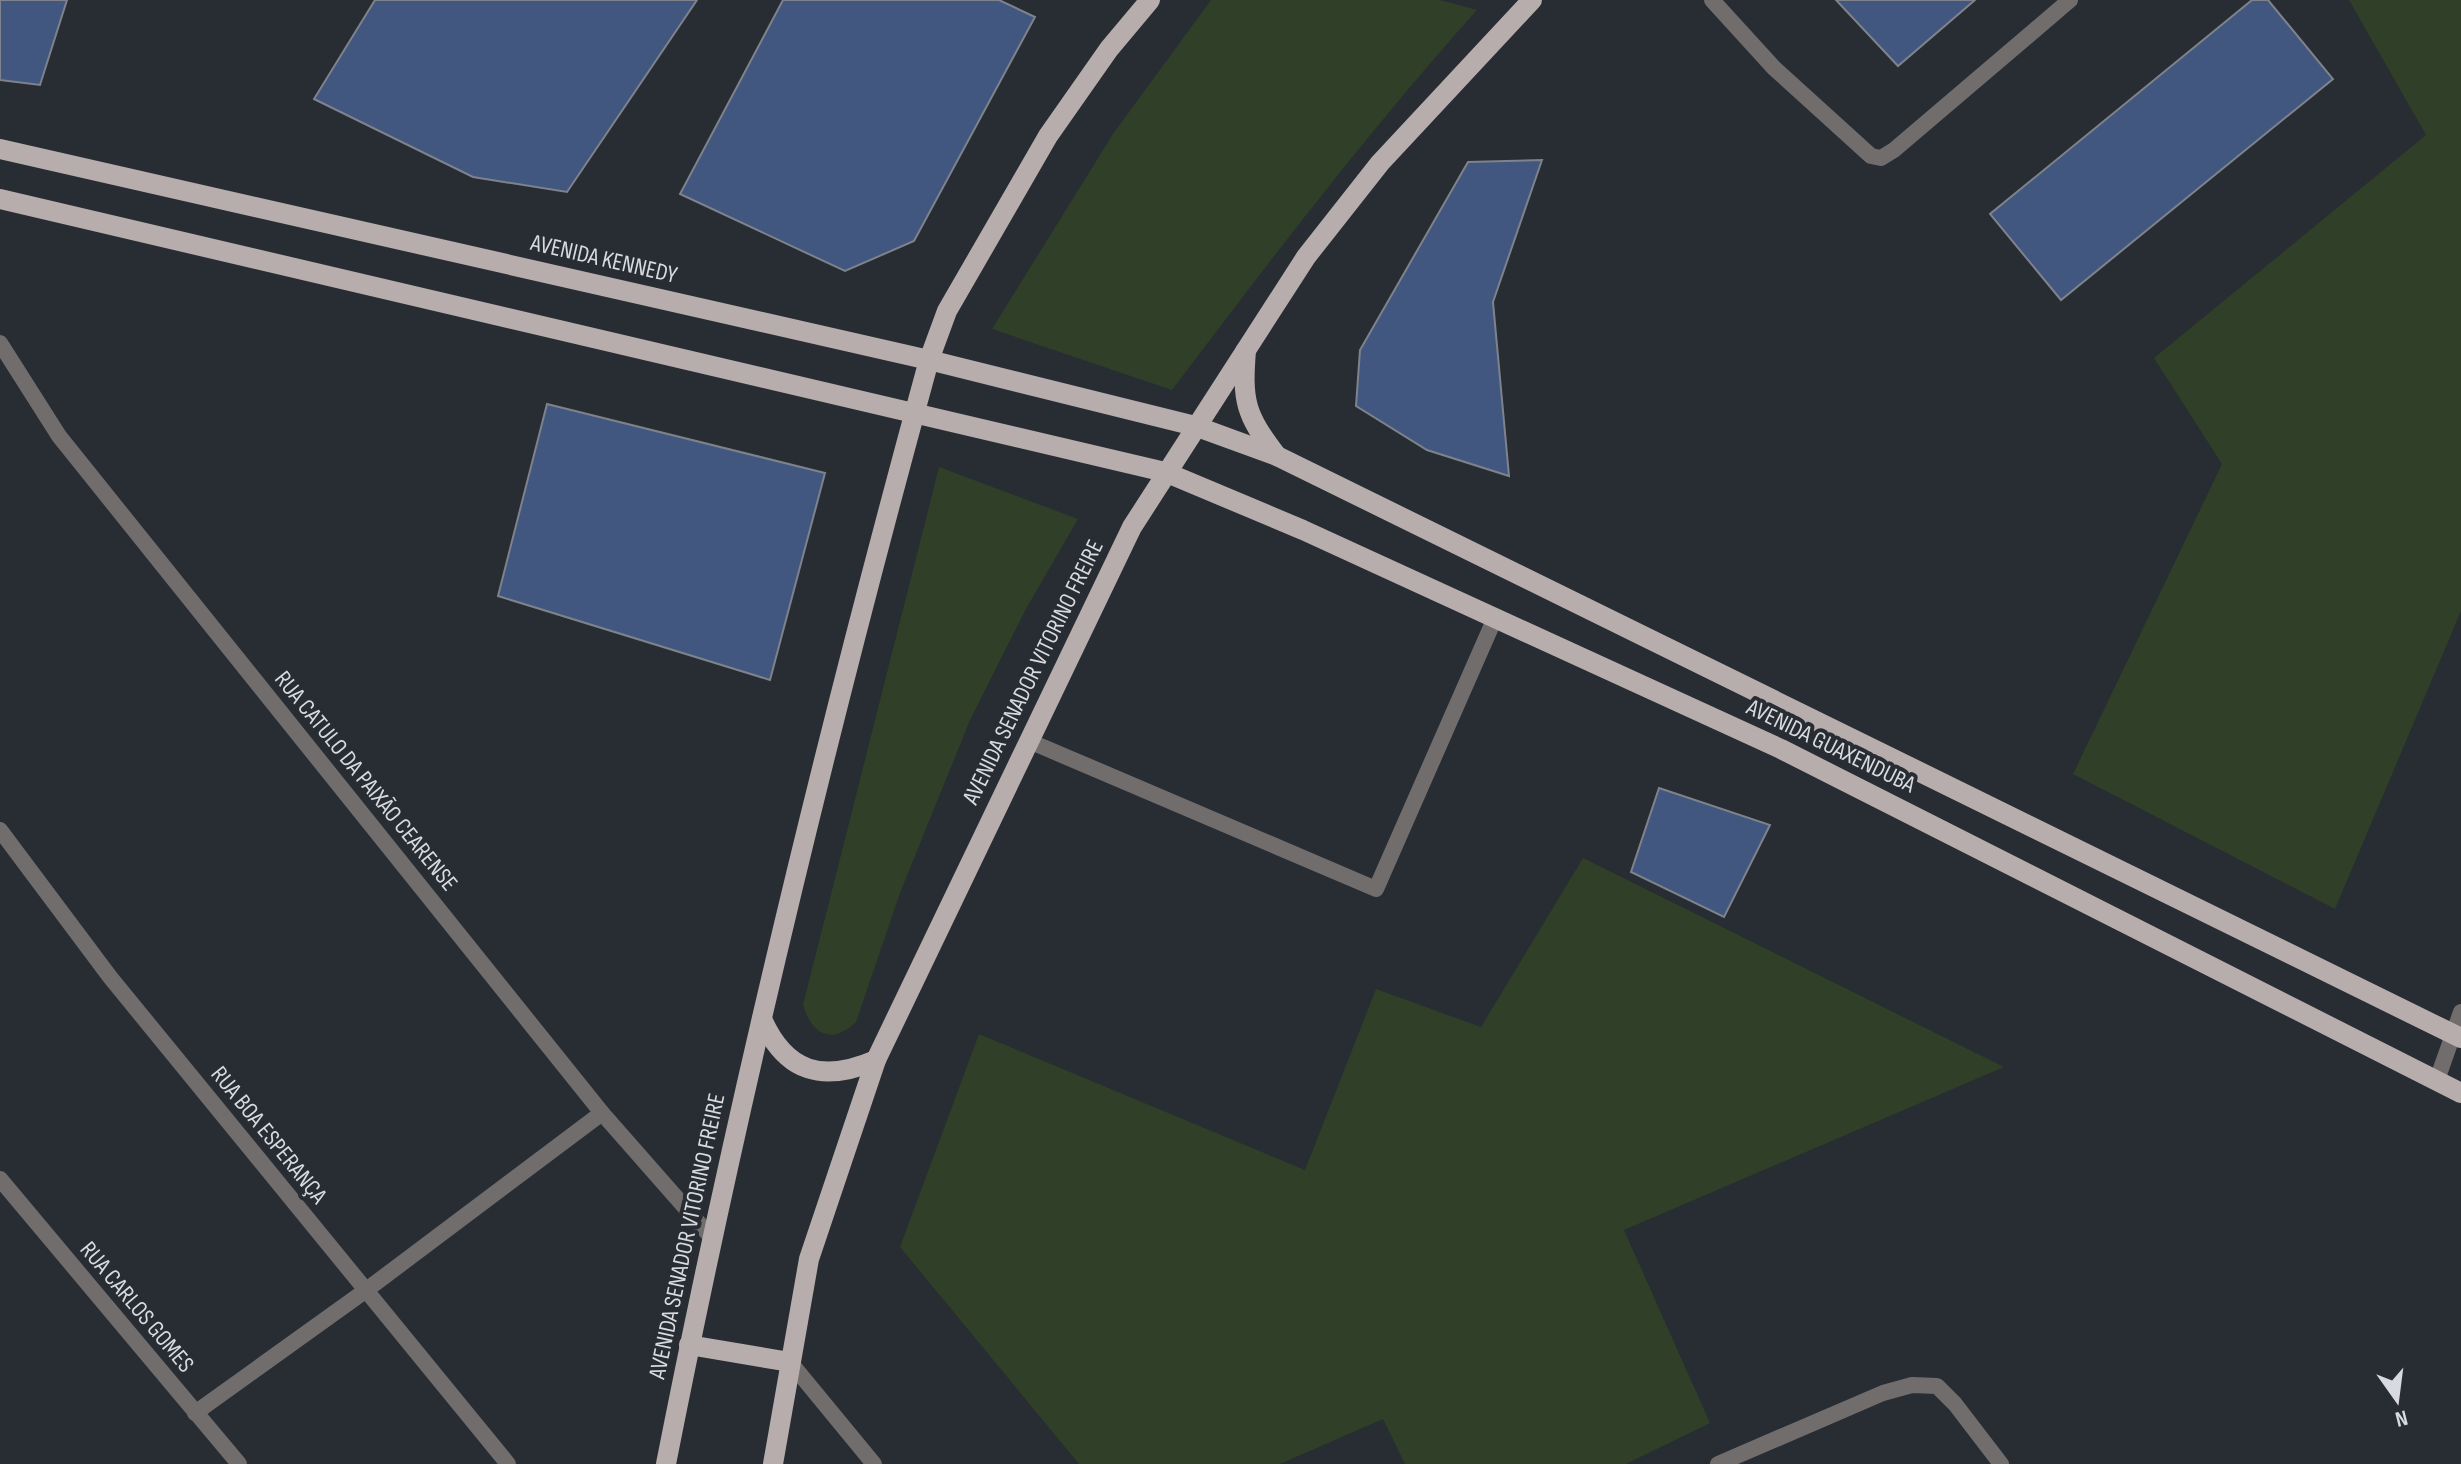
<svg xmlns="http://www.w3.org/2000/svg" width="2461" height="1464" font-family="'Sofia Sans Condensed',sans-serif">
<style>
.green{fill:#303f27}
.building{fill:#425780;stroke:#7e838b;stroke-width:2}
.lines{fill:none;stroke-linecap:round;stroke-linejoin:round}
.lane{stroke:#716d6c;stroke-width:16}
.street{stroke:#716d6c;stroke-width:16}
.primary{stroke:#b7adac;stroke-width:20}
.labels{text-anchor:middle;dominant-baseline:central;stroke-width:8;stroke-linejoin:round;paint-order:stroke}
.street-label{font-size:24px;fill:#d8dadf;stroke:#282c33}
</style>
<rect width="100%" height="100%" fill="#282c33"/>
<g class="green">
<path d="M 1211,0 L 1440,0 L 1477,10 C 1368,132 1271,259 1172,390 L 992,329 L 1113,134 Z"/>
<polygon points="2349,0 2461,0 2461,611 2335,909 2073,774 2222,464 2154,358 2426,135"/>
<path d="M 939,467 L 1078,519 L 1027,607 L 970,720 L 900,893 L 856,1022 C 832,1045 812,1035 803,1005 Z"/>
<polygon points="1583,858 2004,1067 1624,1230 1710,1423 1626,1464 1405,1464 1383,1419 1280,1464 1079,1464 900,1247 979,1034 1305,1170 1376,989 1481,1027"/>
</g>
<g class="building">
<polygon points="0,0 67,0 40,85 0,80"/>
<polygon points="375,0 697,0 567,192 473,177 314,99"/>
<polygon points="783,0 999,0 1035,17 914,241 845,271 680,194"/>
<polygon points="1836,0 1975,0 1898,66"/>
<polygon points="2252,0 2268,0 2333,79 2061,300 1990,214"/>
<polygon points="1542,160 1493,302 1509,476 1427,450 1356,406 1360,350 1468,162"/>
<polygon points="547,404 825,473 770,680 498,596"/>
<polygon points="1659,788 1770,825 1724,917 1631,872"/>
</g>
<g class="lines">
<g class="lane">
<polyline points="1712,0 1774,68 1871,156 1881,158 1894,150 2070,0"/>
<polyline points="1029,741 1376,889 1495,618"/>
<polyline points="2437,1080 2461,1012"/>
</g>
<g class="street">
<polyline points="0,343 59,436 602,1113 711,1237"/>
<polyline points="0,830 110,977 508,1464"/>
<polyline points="0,1179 239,1464"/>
<polyline points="790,1362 874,1464"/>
<polyline points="195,1413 365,1291 602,1113"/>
<polyline points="1718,1464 1883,1393 1912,1385 1937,1386 1955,1404 2001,1464"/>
</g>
<g class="primary">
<polyline points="0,149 929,360 1195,426 1277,456 2461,1038"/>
<polyline points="0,199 1165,472 1303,530 1781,749 2461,1093"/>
<path d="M 1246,350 C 1242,402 1245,414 1277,456"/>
<path d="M 762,1019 C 786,1073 823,1083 876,1060"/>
<polyline points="689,1345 790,1362"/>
<path d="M 666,1464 C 739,1093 829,725 929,360 L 947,311 L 1048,136 L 1109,49 L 1150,0"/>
<polyline points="773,1464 809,1259 876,1060 1132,527 1306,257 1380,163 1532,0"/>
</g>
</g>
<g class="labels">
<g class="street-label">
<text transform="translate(604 259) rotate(13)">AVENIDA KENNEDY</text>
<text transform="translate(1033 672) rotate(-64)">AVENIDA SENADOR VITORINO FREIRE</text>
<text transform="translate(1831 746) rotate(26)">AVENIDA GUAXENDUBA</text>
<text transform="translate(366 781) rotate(51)">RUA CATULO DA PAIXÃO CEARENSE</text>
<text transform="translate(269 1135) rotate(51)">RUA BOA ESPERANÇA</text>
<text transform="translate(687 1236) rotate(-78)">AVENIDA SENADOR VITORINO FREIRE</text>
<text transform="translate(137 1307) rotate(50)">RUA CARLOS GOMES</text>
</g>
</g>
<g transform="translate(2397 1400) rotate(166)" stroke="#282c33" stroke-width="6" paint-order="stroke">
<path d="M0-6L14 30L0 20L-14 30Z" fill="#d8dadf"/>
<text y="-12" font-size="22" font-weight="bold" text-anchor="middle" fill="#d8dadf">N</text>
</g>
</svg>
